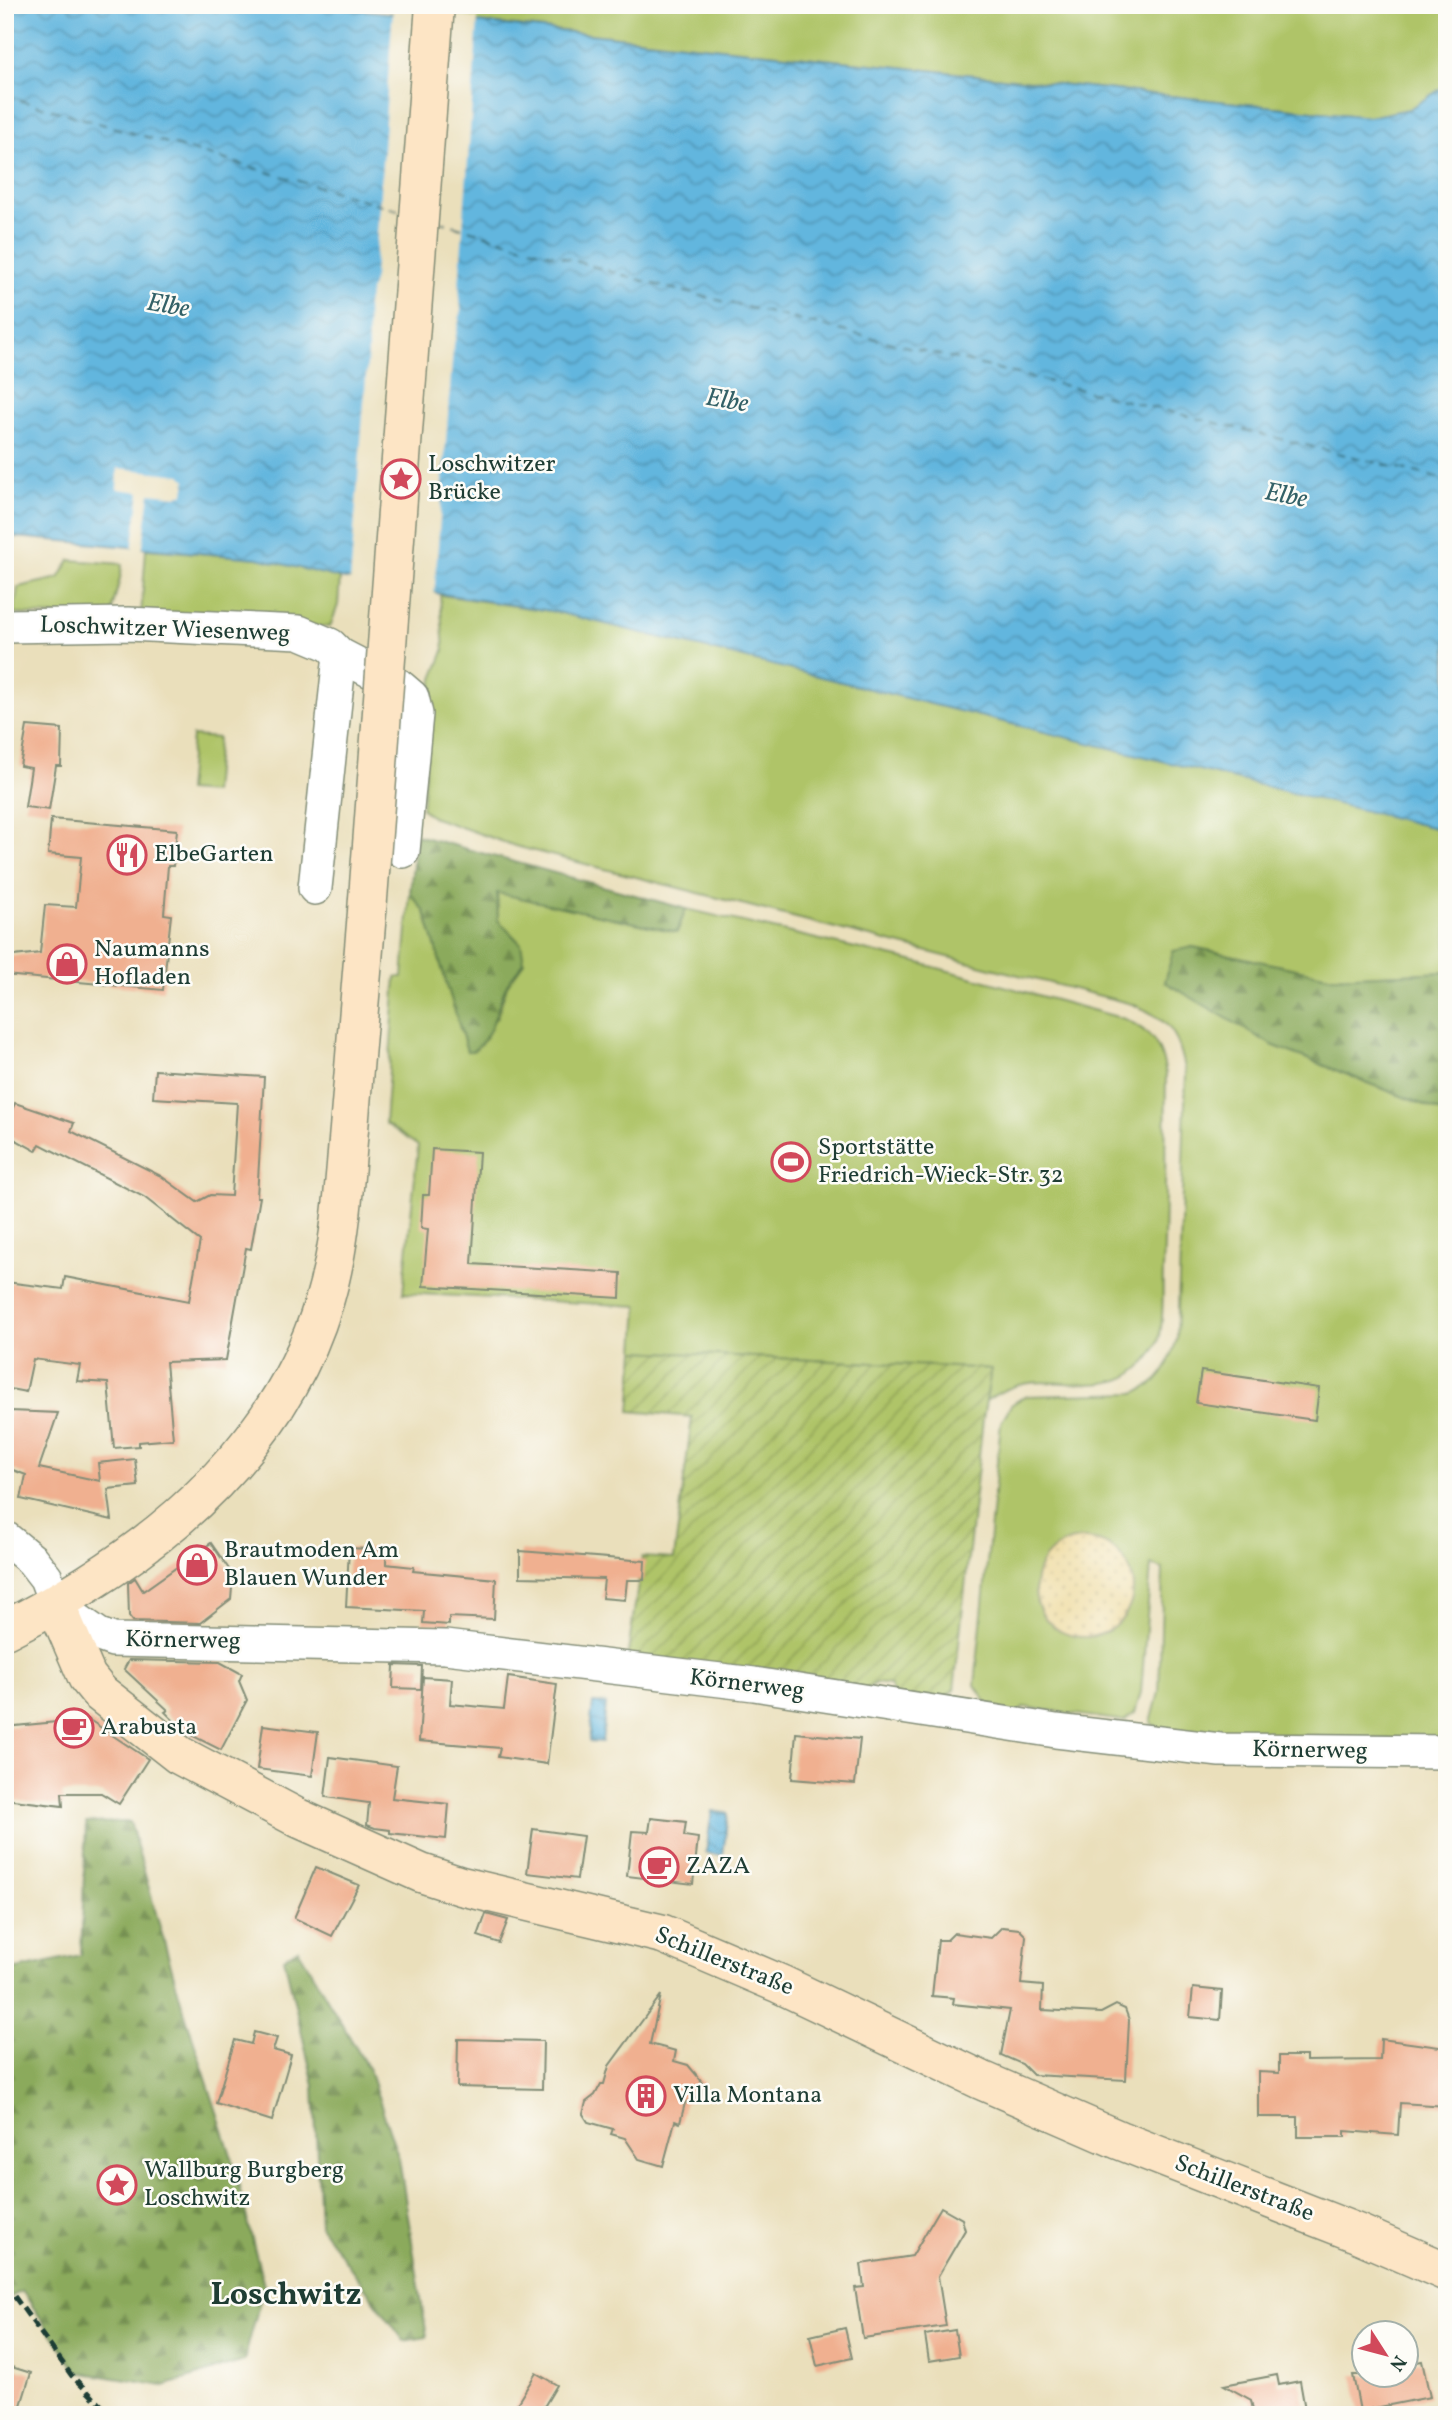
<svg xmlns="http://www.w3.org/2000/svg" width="1452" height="2420" font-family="Vollkorn,serif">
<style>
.green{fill:#afc468;stroke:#67804e;stroke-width:2}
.forest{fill:url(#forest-firs);stroke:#557448;stroke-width:2}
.sand{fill:url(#sand-dots);stroke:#868c69;stroke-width:2}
.garden{fill:url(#garden-furrows);stroke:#67804e;stroke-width:2}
.water{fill:url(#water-waves);stroke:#407a89;stroke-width:2}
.pier{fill:#eadfbb}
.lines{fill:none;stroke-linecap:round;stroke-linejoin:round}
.ferry{stroke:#336167;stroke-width:2;stroke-dasharray:9 7;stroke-linecap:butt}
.building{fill:#f0b090}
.street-casing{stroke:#848e78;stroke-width:36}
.secondary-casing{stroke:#848e78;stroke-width:41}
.street{stroke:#fff;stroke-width:33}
.secondary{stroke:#fde5c5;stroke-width:38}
.rail{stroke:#1f3d34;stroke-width:5;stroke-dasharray:10 5;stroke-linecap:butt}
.secondary-bridge-casing{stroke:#848e78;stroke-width:41;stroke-linecap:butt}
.secondary-bridge{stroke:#fde5c5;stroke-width:38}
.labels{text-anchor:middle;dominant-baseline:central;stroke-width:5;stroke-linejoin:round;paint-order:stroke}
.poi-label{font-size:24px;fill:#1f3d34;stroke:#fdfcf7;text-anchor:start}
.street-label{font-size:24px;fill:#1f3d34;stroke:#fdfcf7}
.water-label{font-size:26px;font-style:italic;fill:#336167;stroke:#fdfcf7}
.district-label{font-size:32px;font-weight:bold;fill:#1f3d34;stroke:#fdfcf7}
</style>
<defs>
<pattern id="forest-firs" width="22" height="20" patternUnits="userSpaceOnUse" patternTransform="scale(1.75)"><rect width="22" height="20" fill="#8baa5c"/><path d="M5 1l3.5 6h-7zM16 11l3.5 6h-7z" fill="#718c4d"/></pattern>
<pattern id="sand-dots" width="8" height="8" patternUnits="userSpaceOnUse" patternTransform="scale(1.75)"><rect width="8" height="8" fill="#eeda9e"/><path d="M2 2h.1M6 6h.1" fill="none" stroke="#ccbc89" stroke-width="1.8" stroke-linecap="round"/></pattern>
<pattern id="garden-furrows" width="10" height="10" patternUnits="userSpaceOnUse" patternTransform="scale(1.75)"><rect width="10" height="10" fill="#afc468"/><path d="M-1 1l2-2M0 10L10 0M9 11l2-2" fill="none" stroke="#8ea056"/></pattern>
<pattern id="water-waves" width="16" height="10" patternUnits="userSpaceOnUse" patternTransform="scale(1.75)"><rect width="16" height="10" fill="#62b6de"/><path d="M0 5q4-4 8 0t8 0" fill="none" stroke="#5095b5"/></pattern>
</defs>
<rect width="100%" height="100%" fill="#fdfcf7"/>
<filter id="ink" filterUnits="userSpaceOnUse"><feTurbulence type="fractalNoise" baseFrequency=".0143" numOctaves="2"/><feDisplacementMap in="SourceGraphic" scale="14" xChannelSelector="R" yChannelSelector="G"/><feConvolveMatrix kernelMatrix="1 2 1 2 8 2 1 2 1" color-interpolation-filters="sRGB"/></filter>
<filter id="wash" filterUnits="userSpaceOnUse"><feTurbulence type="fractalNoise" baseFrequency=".00686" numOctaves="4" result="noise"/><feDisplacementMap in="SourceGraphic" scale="28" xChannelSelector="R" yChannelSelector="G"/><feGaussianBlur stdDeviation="1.57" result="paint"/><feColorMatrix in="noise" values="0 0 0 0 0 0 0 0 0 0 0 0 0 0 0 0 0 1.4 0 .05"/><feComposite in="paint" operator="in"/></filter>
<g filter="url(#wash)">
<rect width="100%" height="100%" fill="#eadfbb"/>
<g class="green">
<polygon points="443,5 1447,5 1447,85 1409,109 1369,117 442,18"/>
<polygon points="146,549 258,558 340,578 338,605 330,627 141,616"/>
<path d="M 70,560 L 122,564 C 121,584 113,597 111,618 L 14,614 L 18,587 L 59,578 Z"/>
<path d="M 440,595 L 557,612 L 1447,831 L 1447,972 L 1333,977 L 1193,947 L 1272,1045 L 1447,1114 L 1447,1741 L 1165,1732 L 1151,1723 L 1159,1692 L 1163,1569 L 1151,1565 L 1141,1692 L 1135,1713 L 1124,1721 L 1024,1707 L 1015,1717 L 993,1712 L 975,1685 L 1001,1422 L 1011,1405 L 1025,1396 L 1134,1393 C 1164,1383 1168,1366 1177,1339 L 1186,1074 C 1179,1034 1171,1020 1132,1004 L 515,846 L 432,817 L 422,809 L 433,679 L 444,651 Z"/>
<polygon points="192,736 218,738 213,793 187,791"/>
<path d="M 497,892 L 677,932 L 686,909 L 912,961 L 1125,1019 C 1152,1032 1161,1045 1166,1074 C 1165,1139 1166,1205 1163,1271 C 1162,1291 1164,1314 1160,1335 C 1156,1354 1138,1374 1119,1380 C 1069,1393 1033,1366 986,1401 L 991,1369 L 635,1351 L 638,1306 L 403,1293 L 418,1146 L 385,1123 L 396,977 L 403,977 L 410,893 L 425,912 L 467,1051 L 497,1017 L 507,986 L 524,962 L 521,944 L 498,920 Z"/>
</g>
<g class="forest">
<path d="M 416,835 L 686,909 L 677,932 L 497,893 L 498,920 L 521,944 L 524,962 C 519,969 511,977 507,985 C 495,1009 495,1034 473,1051 L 467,1051 L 425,912 L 410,893 Z"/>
<polygon points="1193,947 1333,977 1447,972 1447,1114 1272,1045 1165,982 1173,951"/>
<polygon points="130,1822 183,2008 231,2155 264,2286 244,2361 164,2386 78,2372 22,2291 5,2300 5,1928 12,1970 81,1955 86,1823"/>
<polygon points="298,1949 369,2070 399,2159 427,2337 404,2341 320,2226 314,2085 284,1958"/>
</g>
<circle class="sand" cx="1084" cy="1588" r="49"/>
<polygon class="garden" points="635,1351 991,1369 983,1419 954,1690 941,1700 896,1698 889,1685 876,1683 861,1693 627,1660 642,1557 674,1559 692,1417 630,1411"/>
<g class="water">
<polygon points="5,5 314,5 1369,117 1409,109 1447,85 1447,831 557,612 340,578 258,558 5,536"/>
<polygon points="593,1703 606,1704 602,1742 589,1741"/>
<polygon points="712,1811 728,1813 723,1855 706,1853"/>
</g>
<g class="pier">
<polygon points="393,9 478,18 459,286 461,311 453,349 434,597 350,583 368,352 367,304 374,277"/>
<polygon points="118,468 181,475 186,480 184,493 177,496 150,493 142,552 132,551 140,492 117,489"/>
</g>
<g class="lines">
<g class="ferry">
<polyline points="5,96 402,211"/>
<polyline points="438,221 661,286 1447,480"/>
</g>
</g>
<g id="blocks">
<g class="building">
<polygon points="27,726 62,729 61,766 56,766 49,810 25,807 31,768 20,766"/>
<polygon points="51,819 177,830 173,866 168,866 164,914 171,915 163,990 5,975 5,957 40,953 45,905 76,907 81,857 48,854"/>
<polygon points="155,1070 264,1077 257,1197 260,1197 251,1249 246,1248 226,1360 166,1362 173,1439 139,1442 139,1446 114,1448 108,1383 77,1381 80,1365 33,1359 26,1392 5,1388 5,1282 63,1289 65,1277 189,1301 200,1241 144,1197 40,1144 36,1151 5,1134 5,1126 15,1103 74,1123 71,1131 161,1176 197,1202 210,1195 231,1196 237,1103 153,1098"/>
<polygon points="432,1149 479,1152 472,1264 621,1273 620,1298 423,1286 428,1229 421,1228 423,1195 429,1195"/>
<polygon points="1201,1371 1319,1388 1315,1420 1196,1403"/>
<polygon points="10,1411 58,1413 39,1468 100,1481 98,1463 135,1459 138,1486 108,1489 112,1520 21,1499 26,1475 5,1467 5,1423"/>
<polygon points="211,1543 233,1575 231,1599 200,1623 133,1621 129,1616 128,1583 135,1578 143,1591"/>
<polygon points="349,1548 386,1550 386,1564 414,1567 413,1571 496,1579 494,1619 449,1617 449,1625 423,1623 424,1611 346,1607"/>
<polygon points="520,1551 645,1561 644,1580 627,1580 625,1600 602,1598 604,1579 520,1577"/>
<polygon points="129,1660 220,1662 242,1674 239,1681 247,1700 221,1750 185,1732 165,1712 168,1710 124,1669"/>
<polygon points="394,1665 422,1666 421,1689 393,1688"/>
<polygon points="423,1677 452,1679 450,1704 504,1709 508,1677 557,1684 547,1764 498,1757 500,1748 419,1741"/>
<polygon points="88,1719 148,1759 119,1804 101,1793 62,1793 63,1806 5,1799 5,1727"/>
<polygon points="263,1725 318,1732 312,1776 257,1769"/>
<polygon points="796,1733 860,1739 855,1784 792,1779"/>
<polygon points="330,1757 397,1766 392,1798 449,1804 446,1839 390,1833 390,1830 375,1828 367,1825 369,1803 325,1797"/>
<polygon points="651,1818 686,1822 684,1836 698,1838 693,1884 627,1876 632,1831 649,1832"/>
<polygon points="533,1829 583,1836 577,1879 527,1873"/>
<polygon points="316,1867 359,1885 332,1936 294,1918"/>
<polygon points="486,1914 508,1920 499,1943 478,1936"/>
<polygon points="1002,1927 1019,1929 1026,1936 1021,1984 1043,1986 1042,2010 1101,2013 1116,2005 1125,2009 1129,2020 1126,2080 1033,2075 1022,2064 1001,2055 1010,2010 953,2004 954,1998 932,1996 938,1940 947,1940 954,1933 991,1938"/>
<polygon points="1193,1988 1222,1991 1220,2020 1190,2017"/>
<polygon points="661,1995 650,2044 676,2051 674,2061 688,2065 704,2084 701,2095 685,2103 680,2123 675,2121 663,2166 639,2159 625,2138 611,2134 613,2129 588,2122 583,2114 586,2102 595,2095 601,2084 604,2084 609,2066"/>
<polygon points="254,2032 277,2038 273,2050 291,2055 272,2121 216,2103 235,2040 251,2044"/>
<polygon points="458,2039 543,2041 542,2089 457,2087"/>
<polygon points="1381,2039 1447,2048 1447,2106 1400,2103 1398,2135 1345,2131 1345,2137 1298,2137 1298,2117 1258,2117 1258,2072 1279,2073 1279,2056 1306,2056 1306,2061 1380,2060"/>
<polygon points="941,2207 962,2219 965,2230 938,2276 946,2326 863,2338 855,2288 864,2287 861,2264 912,2256"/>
<polygon points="845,2328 852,2358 817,2366 810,2336"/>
<polygon points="955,2330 959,2356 929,2361 925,2335"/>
<polygon points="1422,2361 1430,2397 1360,2411 1353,2375 1406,2375 1406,2364"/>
<polygon points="5,2365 31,2373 18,2415 5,2415"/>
<polygon points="536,2373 557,2385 539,2415 510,2415"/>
<polygon points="1277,2375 1279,2385 1300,2381 1306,2415 1254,2415 1251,2400 1224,2385"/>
</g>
</g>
</g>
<g filter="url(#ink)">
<use href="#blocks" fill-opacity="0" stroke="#848e78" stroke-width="2"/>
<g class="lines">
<g class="street-casing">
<g id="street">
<polyline points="5,626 128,624 299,632 330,645 340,655 398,685 412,697 416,714 403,851"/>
<polyline points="315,888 340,655"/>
<polyline points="5,1538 32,1560 46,1578 56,1605 99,1635 113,1640 445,1647 754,1684 1056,1731 1220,1750 1447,1752"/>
</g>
</g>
<g class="secondary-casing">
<g id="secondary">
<polyline points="56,1605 87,1677 100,1693 179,1755 298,1818 421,1873 461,1886 663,1934 780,1984 981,2080 1119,2140 1357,2233 1447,2272"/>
<path d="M 5,1630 C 145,1560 277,1457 324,1302 C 341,1246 344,1186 349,1129 C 355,1057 361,984 367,912"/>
</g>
</g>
<use href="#street" class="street"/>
<use href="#secondary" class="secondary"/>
<polyline class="rail" points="14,2296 72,2376 111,2415"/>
<g class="secondary-bridge-casing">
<polyline id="secondary-bridge" points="367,912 435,5"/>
</g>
<use href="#secondary-bridge" class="secondary-bridge"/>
</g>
</g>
<defs>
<g id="sight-ring" transform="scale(2.0125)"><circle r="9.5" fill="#fdfcf7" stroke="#d1495b" stroke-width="1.5"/><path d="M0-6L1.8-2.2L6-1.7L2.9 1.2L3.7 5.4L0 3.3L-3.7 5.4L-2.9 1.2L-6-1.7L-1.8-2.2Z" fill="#d1495b"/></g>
<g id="restaurant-ring" transform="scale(2.0125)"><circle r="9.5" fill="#fdfcf7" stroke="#d1495b" stroke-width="1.5"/><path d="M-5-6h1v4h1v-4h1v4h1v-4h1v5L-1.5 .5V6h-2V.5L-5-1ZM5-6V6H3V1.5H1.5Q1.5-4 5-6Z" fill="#d1495b"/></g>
<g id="shop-ring" transform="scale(2.0125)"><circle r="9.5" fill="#fdfcf7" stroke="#d1495b" stroke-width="1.5"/><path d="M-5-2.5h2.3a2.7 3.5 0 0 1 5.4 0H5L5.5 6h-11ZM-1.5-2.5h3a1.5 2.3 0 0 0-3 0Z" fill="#d1495b"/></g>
<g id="stadium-ring" transform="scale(2.0125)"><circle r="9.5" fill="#fdfcf7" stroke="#d1495b" stroke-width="1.5"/><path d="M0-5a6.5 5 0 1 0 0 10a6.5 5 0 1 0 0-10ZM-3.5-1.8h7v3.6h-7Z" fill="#d1495b"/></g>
<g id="cafe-ring" transform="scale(2.0125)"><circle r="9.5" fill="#fdfcf7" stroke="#d1495b" stroke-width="1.5"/><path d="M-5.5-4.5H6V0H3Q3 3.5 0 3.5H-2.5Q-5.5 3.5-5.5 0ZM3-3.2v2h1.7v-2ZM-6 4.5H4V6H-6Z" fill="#d1495b"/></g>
<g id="building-ring" transform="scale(2.0125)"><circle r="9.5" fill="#fdfcf7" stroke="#d1495b" stroke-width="1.5"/><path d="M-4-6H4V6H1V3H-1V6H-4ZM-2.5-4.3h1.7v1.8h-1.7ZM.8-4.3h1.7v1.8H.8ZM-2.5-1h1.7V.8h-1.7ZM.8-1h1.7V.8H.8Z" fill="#d1495b"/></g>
</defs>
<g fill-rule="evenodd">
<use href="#sight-ring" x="401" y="479"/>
<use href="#restaurant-ring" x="127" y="855"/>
<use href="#shop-ring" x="67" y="964"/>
<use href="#stadium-ring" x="791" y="1162"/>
<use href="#shop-ring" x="197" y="1565"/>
<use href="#cafe-ring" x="74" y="1728"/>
<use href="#cafe-ring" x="659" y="1867"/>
<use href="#building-ring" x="646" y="2096"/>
<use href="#sight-ring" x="117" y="2185"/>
</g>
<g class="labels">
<g class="poi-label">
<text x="428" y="465">Loschwitzer<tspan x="428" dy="28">Brücke</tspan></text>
<text x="154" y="855">ElbeGarten</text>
<text x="94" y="950">Naumanns<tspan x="94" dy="28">Hofladen</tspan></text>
<text x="818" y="1148">Sportstätte<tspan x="818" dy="28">Friedrich-Wieck-Str. 32</tspan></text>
<text x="224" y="1551">Brautmoden Am<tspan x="224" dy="28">Blauen Wunder</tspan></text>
<text x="101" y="1728">Arabusta</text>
<text x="686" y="1867">ZAZA</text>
<text x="673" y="2096">Villa Montana</text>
<text x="144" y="2171">Wallburg Burgberg<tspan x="144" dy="28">Loschwitz</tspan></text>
</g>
<g class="street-label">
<text transform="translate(165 630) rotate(2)">Loschwitzer Wiesenweg</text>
<text transform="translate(183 1641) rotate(1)">Körnerweg</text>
<text transform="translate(747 1685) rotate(7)">Körnerweg</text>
<text transform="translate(1310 1751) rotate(1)">Körnerweg</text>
<text transform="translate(724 1962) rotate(22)">Schillerstraße</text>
<text transform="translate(1244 2189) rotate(21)">Schillerstraße</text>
</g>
<g class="water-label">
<text transform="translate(168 306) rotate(10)">Elbe</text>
<text transform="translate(727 401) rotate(10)">Elbe</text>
<text transform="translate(1286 496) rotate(11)">Elbe</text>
</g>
<g class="district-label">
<text x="286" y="2296">Loschwitz</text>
</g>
</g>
<rect width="1452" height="2420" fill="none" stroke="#fdfcf7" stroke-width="28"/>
<g transform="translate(1385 2354) rotate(126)"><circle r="33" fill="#fdfcf7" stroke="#a4b0a9" stroke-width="2"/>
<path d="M0-5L12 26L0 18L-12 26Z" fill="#d1495b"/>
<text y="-10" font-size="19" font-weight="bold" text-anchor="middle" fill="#1f3d34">N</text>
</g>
</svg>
